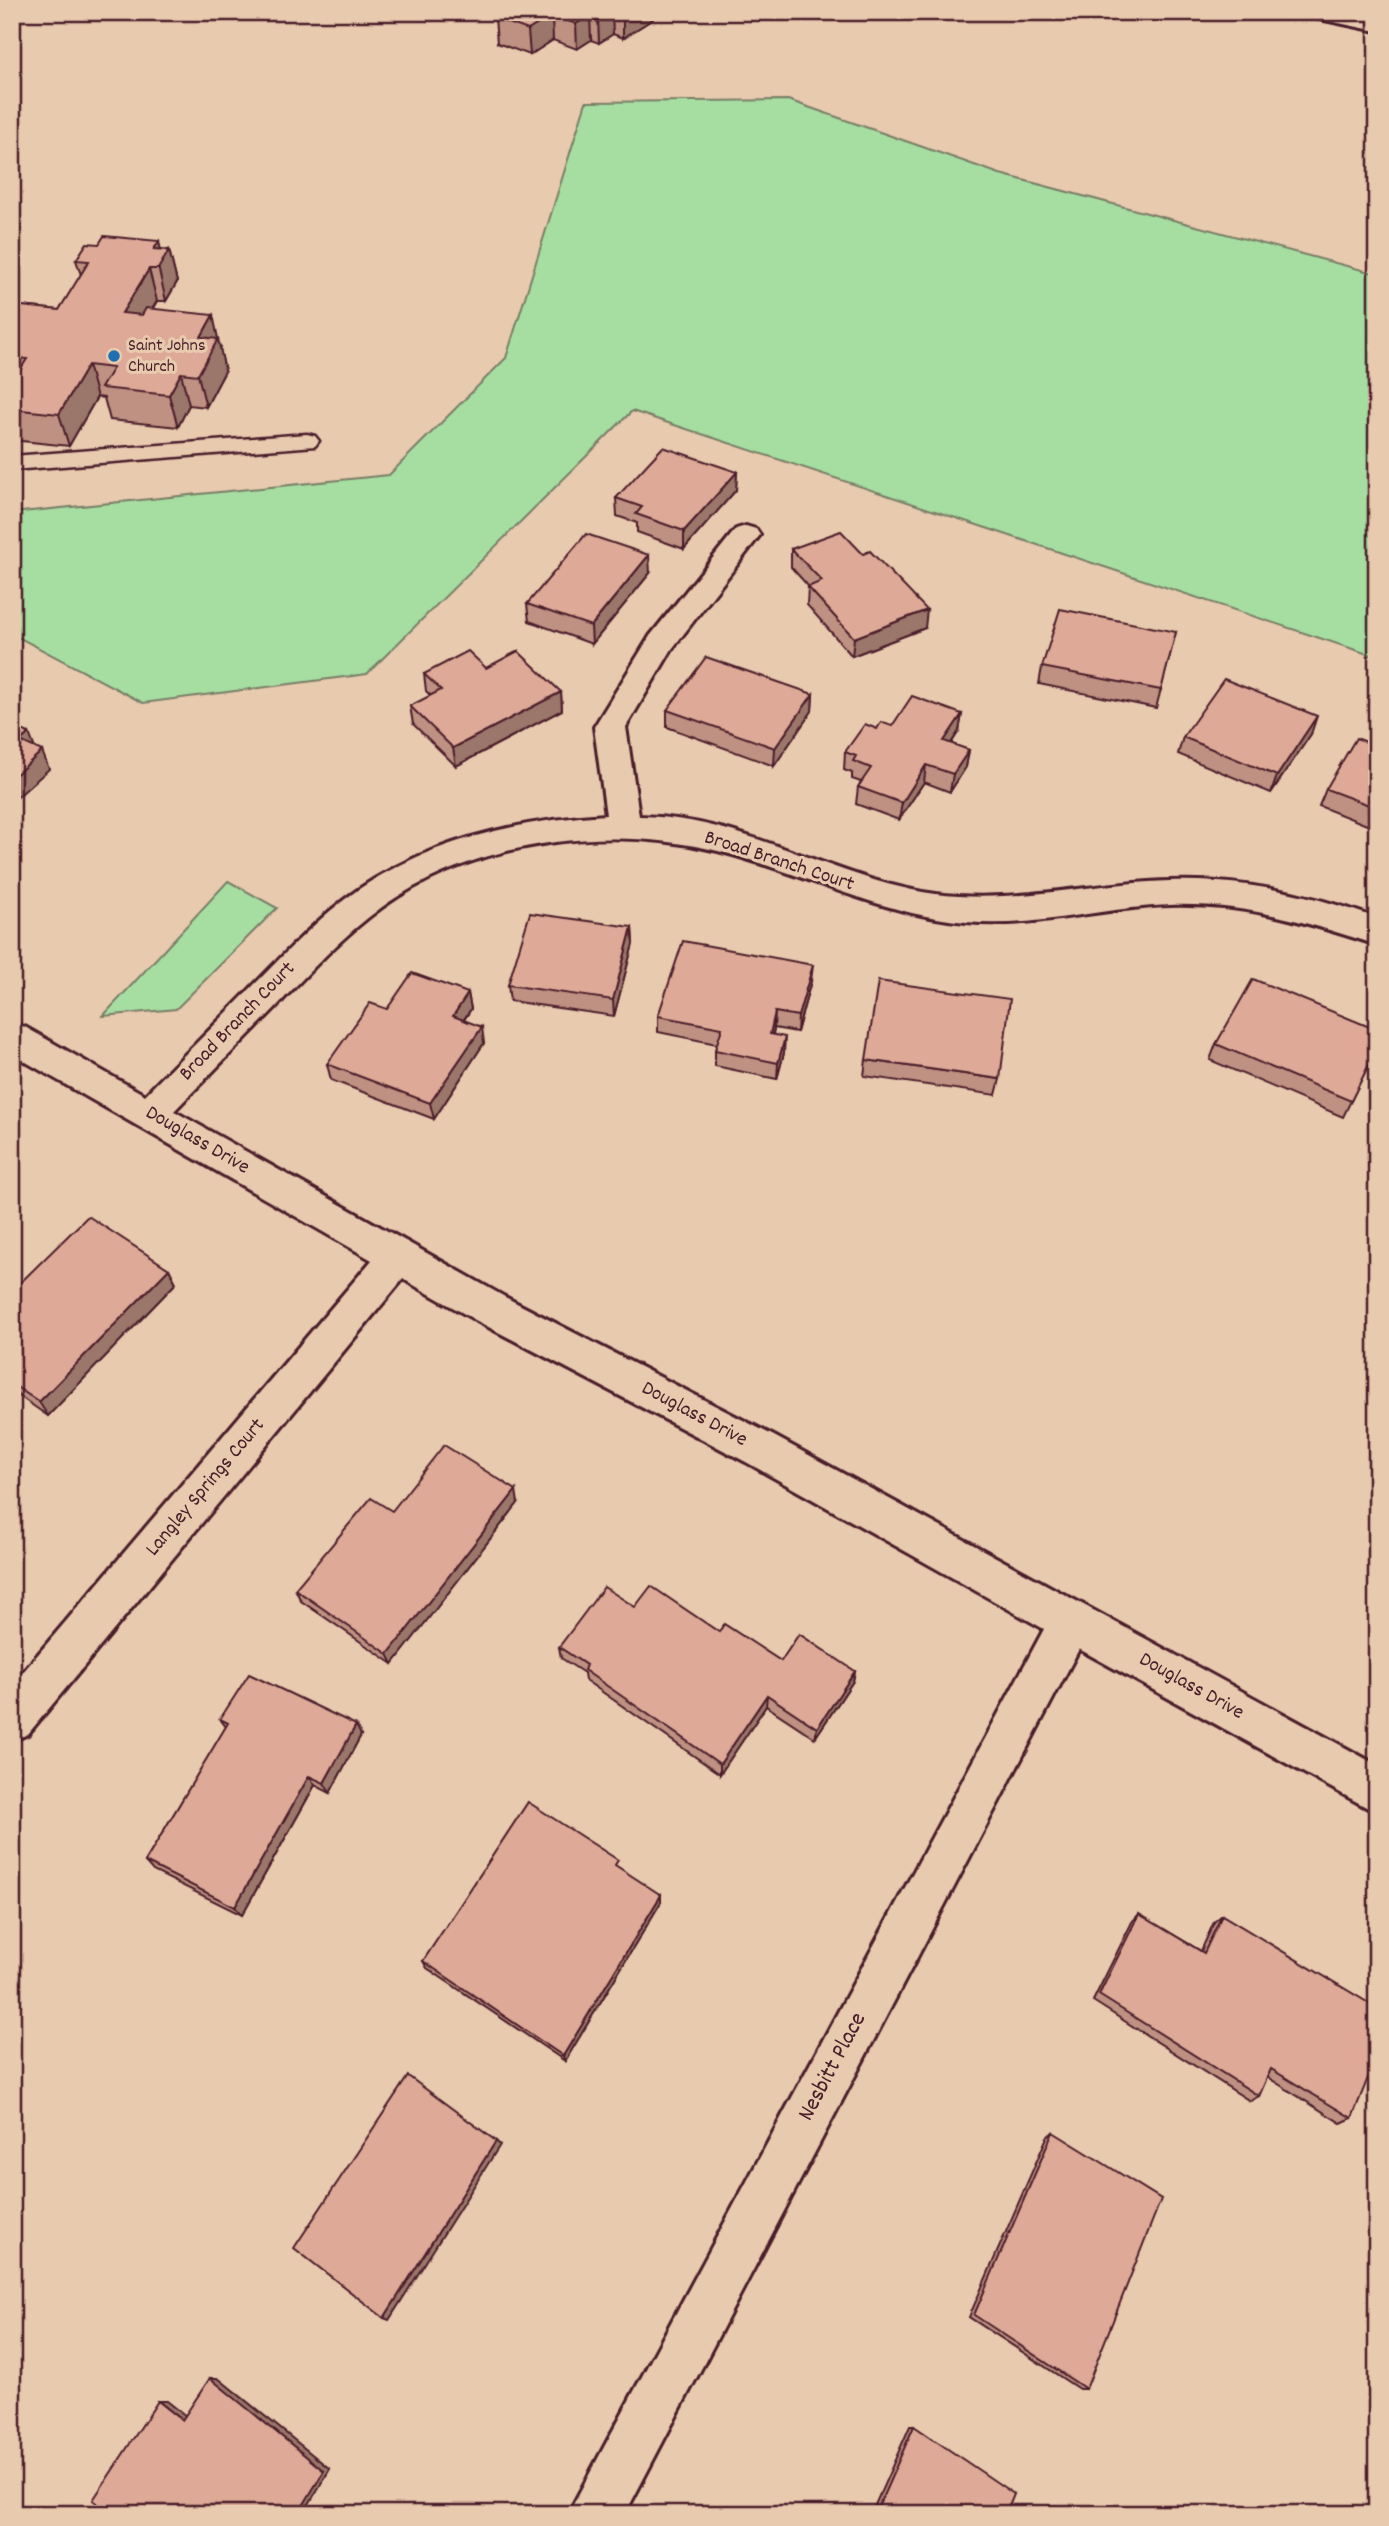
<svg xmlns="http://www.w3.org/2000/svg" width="1389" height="2526" font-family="Dekko,sans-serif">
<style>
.green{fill:#a6dea2;stroke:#787e66;stroke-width:2}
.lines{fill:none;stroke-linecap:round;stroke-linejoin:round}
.service-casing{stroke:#4a1f2b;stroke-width:5}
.minor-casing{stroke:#4a1f2b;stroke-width:6}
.service{fill:#e8caaf;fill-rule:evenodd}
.minor{fill:#e8caaf;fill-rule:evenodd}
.wall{fill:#bf9182;stroke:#4a1f2b;stroke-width:2}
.shaded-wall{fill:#9b766a;stroke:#4a1f2b;stroke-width:2}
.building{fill:#dea997;stroke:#4a1f2b;stroke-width:2}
.poi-dot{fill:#1f6fb2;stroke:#e8caaf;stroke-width:2.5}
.labels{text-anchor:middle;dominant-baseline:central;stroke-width:6;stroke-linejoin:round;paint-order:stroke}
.far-poi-label{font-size:18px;fill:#4a1f2b;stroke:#e8caaf;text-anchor:start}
.street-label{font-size:21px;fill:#4a1f2b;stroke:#e8caaf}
.near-street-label{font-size:24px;fill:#4a1f2b;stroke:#e8caaf}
</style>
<rect width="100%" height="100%" fill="#e8caaf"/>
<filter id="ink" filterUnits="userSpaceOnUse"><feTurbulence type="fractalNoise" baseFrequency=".0143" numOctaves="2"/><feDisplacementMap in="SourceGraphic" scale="14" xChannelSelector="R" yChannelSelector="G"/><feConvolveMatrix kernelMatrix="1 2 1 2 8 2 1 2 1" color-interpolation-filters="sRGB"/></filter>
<g filter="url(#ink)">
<g class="green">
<polygon points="788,100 1000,174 1377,274 1377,657 632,411 367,674 143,703 12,634 12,513 389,475 506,358 586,102"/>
<polygon points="228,881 277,908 176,1009 103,1016"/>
</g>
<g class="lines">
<g class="service-casing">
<polygon id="service" points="307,434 315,436 319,441 315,446 12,470 12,456"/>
</g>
<g class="minor-casing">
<g id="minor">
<polygon points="1307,12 1352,12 1377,17 1377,31 1310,17"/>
<path d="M 746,526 L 756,529 L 760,535 L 672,649 L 626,727 L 639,816 C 744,817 834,880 936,894 C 1015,904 1090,883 1169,881 C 1240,878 1310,894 1377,918 L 1377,945 C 1305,922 1247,903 1170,905 C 1102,907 1034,929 966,922 C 878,914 802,872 718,851 C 607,824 476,840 382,907 C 342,936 309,972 276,1007 C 242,1042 208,1076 174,1111 L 505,1297 L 774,1436 L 1377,1765 L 1377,1813 L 1079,1649 L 625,2514 L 568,2514 L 1044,1629 L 746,1462 L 477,1321 L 403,1279 L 28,1734 L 12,1741 L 12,1685 L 372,1260 L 12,1054 L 12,1023 L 25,1027 L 145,1095 C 180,1059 215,1025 250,989 C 285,954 318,917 359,889 C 431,840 521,820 606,815 L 594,727 L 650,636 L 736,529 Z"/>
</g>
</g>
<use href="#service" class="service"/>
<use href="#minor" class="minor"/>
</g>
<g class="wall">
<polygon points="504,12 653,12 653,19 623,38 613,34 599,43 591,40 577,49 553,40 530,55 497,43 495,18"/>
<polygon points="161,249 169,250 177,282 166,301 157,301 152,309 221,347 220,349 225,371 206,407 189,405 178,427 110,420 104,398 97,397 69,446 12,440 12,305 59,310 81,275 76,260"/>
<polygon points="737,472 736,490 684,549 637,532 637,523 617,516 616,498"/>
<polygon points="791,549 925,628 852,656 807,605 808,587 809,587 791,567"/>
<polygon points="650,573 592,644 529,621 527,604"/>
<polygon points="1176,632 1156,708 1039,684 1042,667"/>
<polygon points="486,668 561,692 562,710 456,766 413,724 410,706 431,696 426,691 424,674"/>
<polygon points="813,694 812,711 774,766 667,727 667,710"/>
<polygon points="962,714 959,731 951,744 969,750 966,767 950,792 924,782 899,820 856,804 858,787 861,782 852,779 852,773 844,770 845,752 892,726"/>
<polygon points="1311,734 1271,793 1178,754 1183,737"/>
<polygon points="1377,746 1377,829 1319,806 1326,789"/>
<polygon points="632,927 633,944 614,1016 510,1001 508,985"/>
<polygon points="811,981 797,1032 774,1028 773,1035 784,1053 777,1079 715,1066 715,1050 717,1044 658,1032 658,1016"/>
<polygon points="468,993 471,1009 464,1020 484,1043 434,1119 331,1080 327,1064 387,1009"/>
<polygon points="1216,1044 1377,1048 1343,1117 1210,1060"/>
<polygon points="866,1060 1000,1079 996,1095 864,1076"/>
<polygon points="169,1269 176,1283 48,1416 12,1391 12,1291"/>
<polygon points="518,1503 393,1664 301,1601 295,1589 392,1511"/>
<polygon points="635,1607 719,1632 781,1661 855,1671 853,1681 815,1738 766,1706 720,1774 585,1680 584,1673 561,1658 559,1647"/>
<polygon points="220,1719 361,1735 330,1793 315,1785 242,1915 153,1871 145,1862 226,1727"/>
<polygon points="619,1868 661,1902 565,2061 427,1968 423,1961"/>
<polygon points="1139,1914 1201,1951 1214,1922 1222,1915 1352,2118 1341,2123 1267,2077 1259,2096 1250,2101 1093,2001 1132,1922"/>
<polygon points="1053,2132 1086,2389 1079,2389 969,2317 1047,2137"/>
<polygon points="910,2426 914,2426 1006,2514 871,2514"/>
</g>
<g class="shaded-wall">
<polygon points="607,12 612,12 613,34 599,43 598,18"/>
<polygon points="624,12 653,12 653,19 623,38 623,13"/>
<polygon points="552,15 553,40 530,55 528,30"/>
<polygon points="590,15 591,40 577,49 576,24"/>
<polygon points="159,241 163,260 169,250 177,282 166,301 154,249"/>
<polygon points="149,269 157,301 131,345 122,313"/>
<polygon points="213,315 225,371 206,407 198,375 201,337"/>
<polygon points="88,365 97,397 69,446 59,414"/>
<polygon points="181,373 189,405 178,427 169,395"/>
<polygon points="737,472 736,490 684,549 684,531"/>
<polygon points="649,555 650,573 592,644 591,626"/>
<polygon points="927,610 925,628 852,656 854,638"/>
<polygon points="561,692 562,710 456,766 453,748"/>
<polygon points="813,694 812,711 774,766 775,748"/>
<polygon points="962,714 959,731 941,758 944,741"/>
<polygon points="1317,716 1311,734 1271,793 1277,776"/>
<polygon points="29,733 36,751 20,741"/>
<polygon points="969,750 966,767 950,792 953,774"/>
<polygon points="42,751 49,769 12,802 12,778"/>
<polygon points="926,765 924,782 899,820 902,803"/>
<polygon points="632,927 633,944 614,1016 613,1000"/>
<polygon points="813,965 811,981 797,1032 798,1016"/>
<polygon points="468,993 471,1009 455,1032 453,1016"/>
<polygon points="775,1012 774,1028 769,1050 770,1034"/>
<polygon points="482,1027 484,1043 434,1119 430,1103"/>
<polygon points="785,1037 784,1053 777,1079 778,1063"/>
<polygon points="169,1269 176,1283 48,1416 39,1402"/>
<polygon points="516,1490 518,1503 393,1664 388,1654"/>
<polygon points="855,1671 853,1681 815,1738 817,1728"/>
<polygon points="767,1695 766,1706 720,1774 720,1764"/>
<polygon points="356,1725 361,1735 330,1793 324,1783"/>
<polygon points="309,1776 315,1785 242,1915 235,1907"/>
<polygon points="661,1895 661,1902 565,2061 563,2056"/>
<polygon points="496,2141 500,2145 389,2320 384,2318"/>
<polygon points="210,2378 218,2378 330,2469 303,2514 298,2514"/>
<polygon points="158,2401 167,2401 191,2420 182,2420"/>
</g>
<g class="building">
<polygon points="504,12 607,12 598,18 590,15 576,24 552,15 528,30 495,18"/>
<polygon points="104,236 159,241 154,249 169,250 158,269 149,269 122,313 142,315 146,308 213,315 201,337 218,339 198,375 181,373 169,395 101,388 113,368 88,365 59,414 12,409 12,382 27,359 12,357 12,305 59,310 89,261 76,260 87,243 99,244"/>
<polygon points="663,447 737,472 684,531 636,514 642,507 616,498"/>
<polygon points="841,531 863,554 870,551 927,610 854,638 808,587 822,581 791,549"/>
<polygon points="586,534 649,555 591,626 527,604"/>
<polygon points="1060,609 1176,632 1161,690 1042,667"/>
<polygon points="468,651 486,668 518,651 561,692 453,748 410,706 441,690 424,674"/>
<polygon points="706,657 813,694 775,748 667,710"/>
<polygon points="1224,679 1317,716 1277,776 1183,737"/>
<polygon points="912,696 962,714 944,741 969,750 953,774 926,765 902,803 858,787 871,768 853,761 856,756 845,752 865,724 877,729 881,722 892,726"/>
<polygon points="12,726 29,733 20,741 42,751 12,778"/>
<polygon points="1356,738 1377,746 1377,808 1326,789"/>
<polygon points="530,913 632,927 613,1000 508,985"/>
<polygon points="683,941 813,965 798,1016 775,1012 770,1034 785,1037 778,1063 715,1050 722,1028 658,1016"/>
<polygon points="412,973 468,993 453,1016 482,1027 430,1103 327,1064 370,1003 387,1009"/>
<polygon points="1253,979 1377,1030 1377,1048 1351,1101 1216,1044"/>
<polygon points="878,981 1010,999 1000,1079 866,1060"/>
<polygon points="88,1216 169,1269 39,1402 12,1384 12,1291"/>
<polygon points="444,1445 516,1490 388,1654 295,1589 371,1498 392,1511"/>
<polygon points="651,1586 719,1632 724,1624 781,1661 799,1634 855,1671 817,1728 767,1695 720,1764 584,1670 586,1665 559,1647 604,1587 635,1607"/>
<polygon points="249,1674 356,1725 324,1783 309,1776 235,1907 145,1862 228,1723 220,1719"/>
<polygon points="528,1802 618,1860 615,1865 661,1895 563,2056 423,1961"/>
<polygon points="1139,1914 1204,1953 1222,1915 1377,2008 1377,2055 1352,2118 1271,2069 1259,2096 1099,1995"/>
<polygon points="408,2076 496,2141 384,2318 294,2248"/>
<polygon points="1053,2132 1161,2199 1086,2389 974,2315"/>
<polygon points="210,2378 324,2471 298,2514 110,2514 93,2500 158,2401 182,2420"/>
<polygon points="914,2426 1014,2494 1006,2514 875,2514"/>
</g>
</g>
<circle class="poi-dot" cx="114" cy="356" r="7"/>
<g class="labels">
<g class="far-poi-label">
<text x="128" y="346">Saint Johns<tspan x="128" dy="21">Church</tspan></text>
</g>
<g class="street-label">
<text transform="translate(779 862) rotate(18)">Broad Branch Court</text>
<text transform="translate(238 1022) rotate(-46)">Broad Branch Court</text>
<text transform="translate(197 1141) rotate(30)">Douglass Drive</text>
<text transform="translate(694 1415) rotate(28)">Douglass Drive</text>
<text transform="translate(206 1488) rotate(-50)">Langley Springs Court</text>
<text transform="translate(1191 1687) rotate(29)">Douglass Drive</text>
</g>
<g class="near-street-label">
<text transform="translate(833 2067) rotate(-62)">Nesbitt Place</text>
</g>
</g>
<rect width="1389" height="2526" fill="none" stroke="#e8caaf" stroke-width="42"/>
<rect x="21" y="21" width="1347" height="2484" fill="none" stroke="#4a1f2b" stroke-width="2.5" filter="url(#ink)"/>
</svg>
